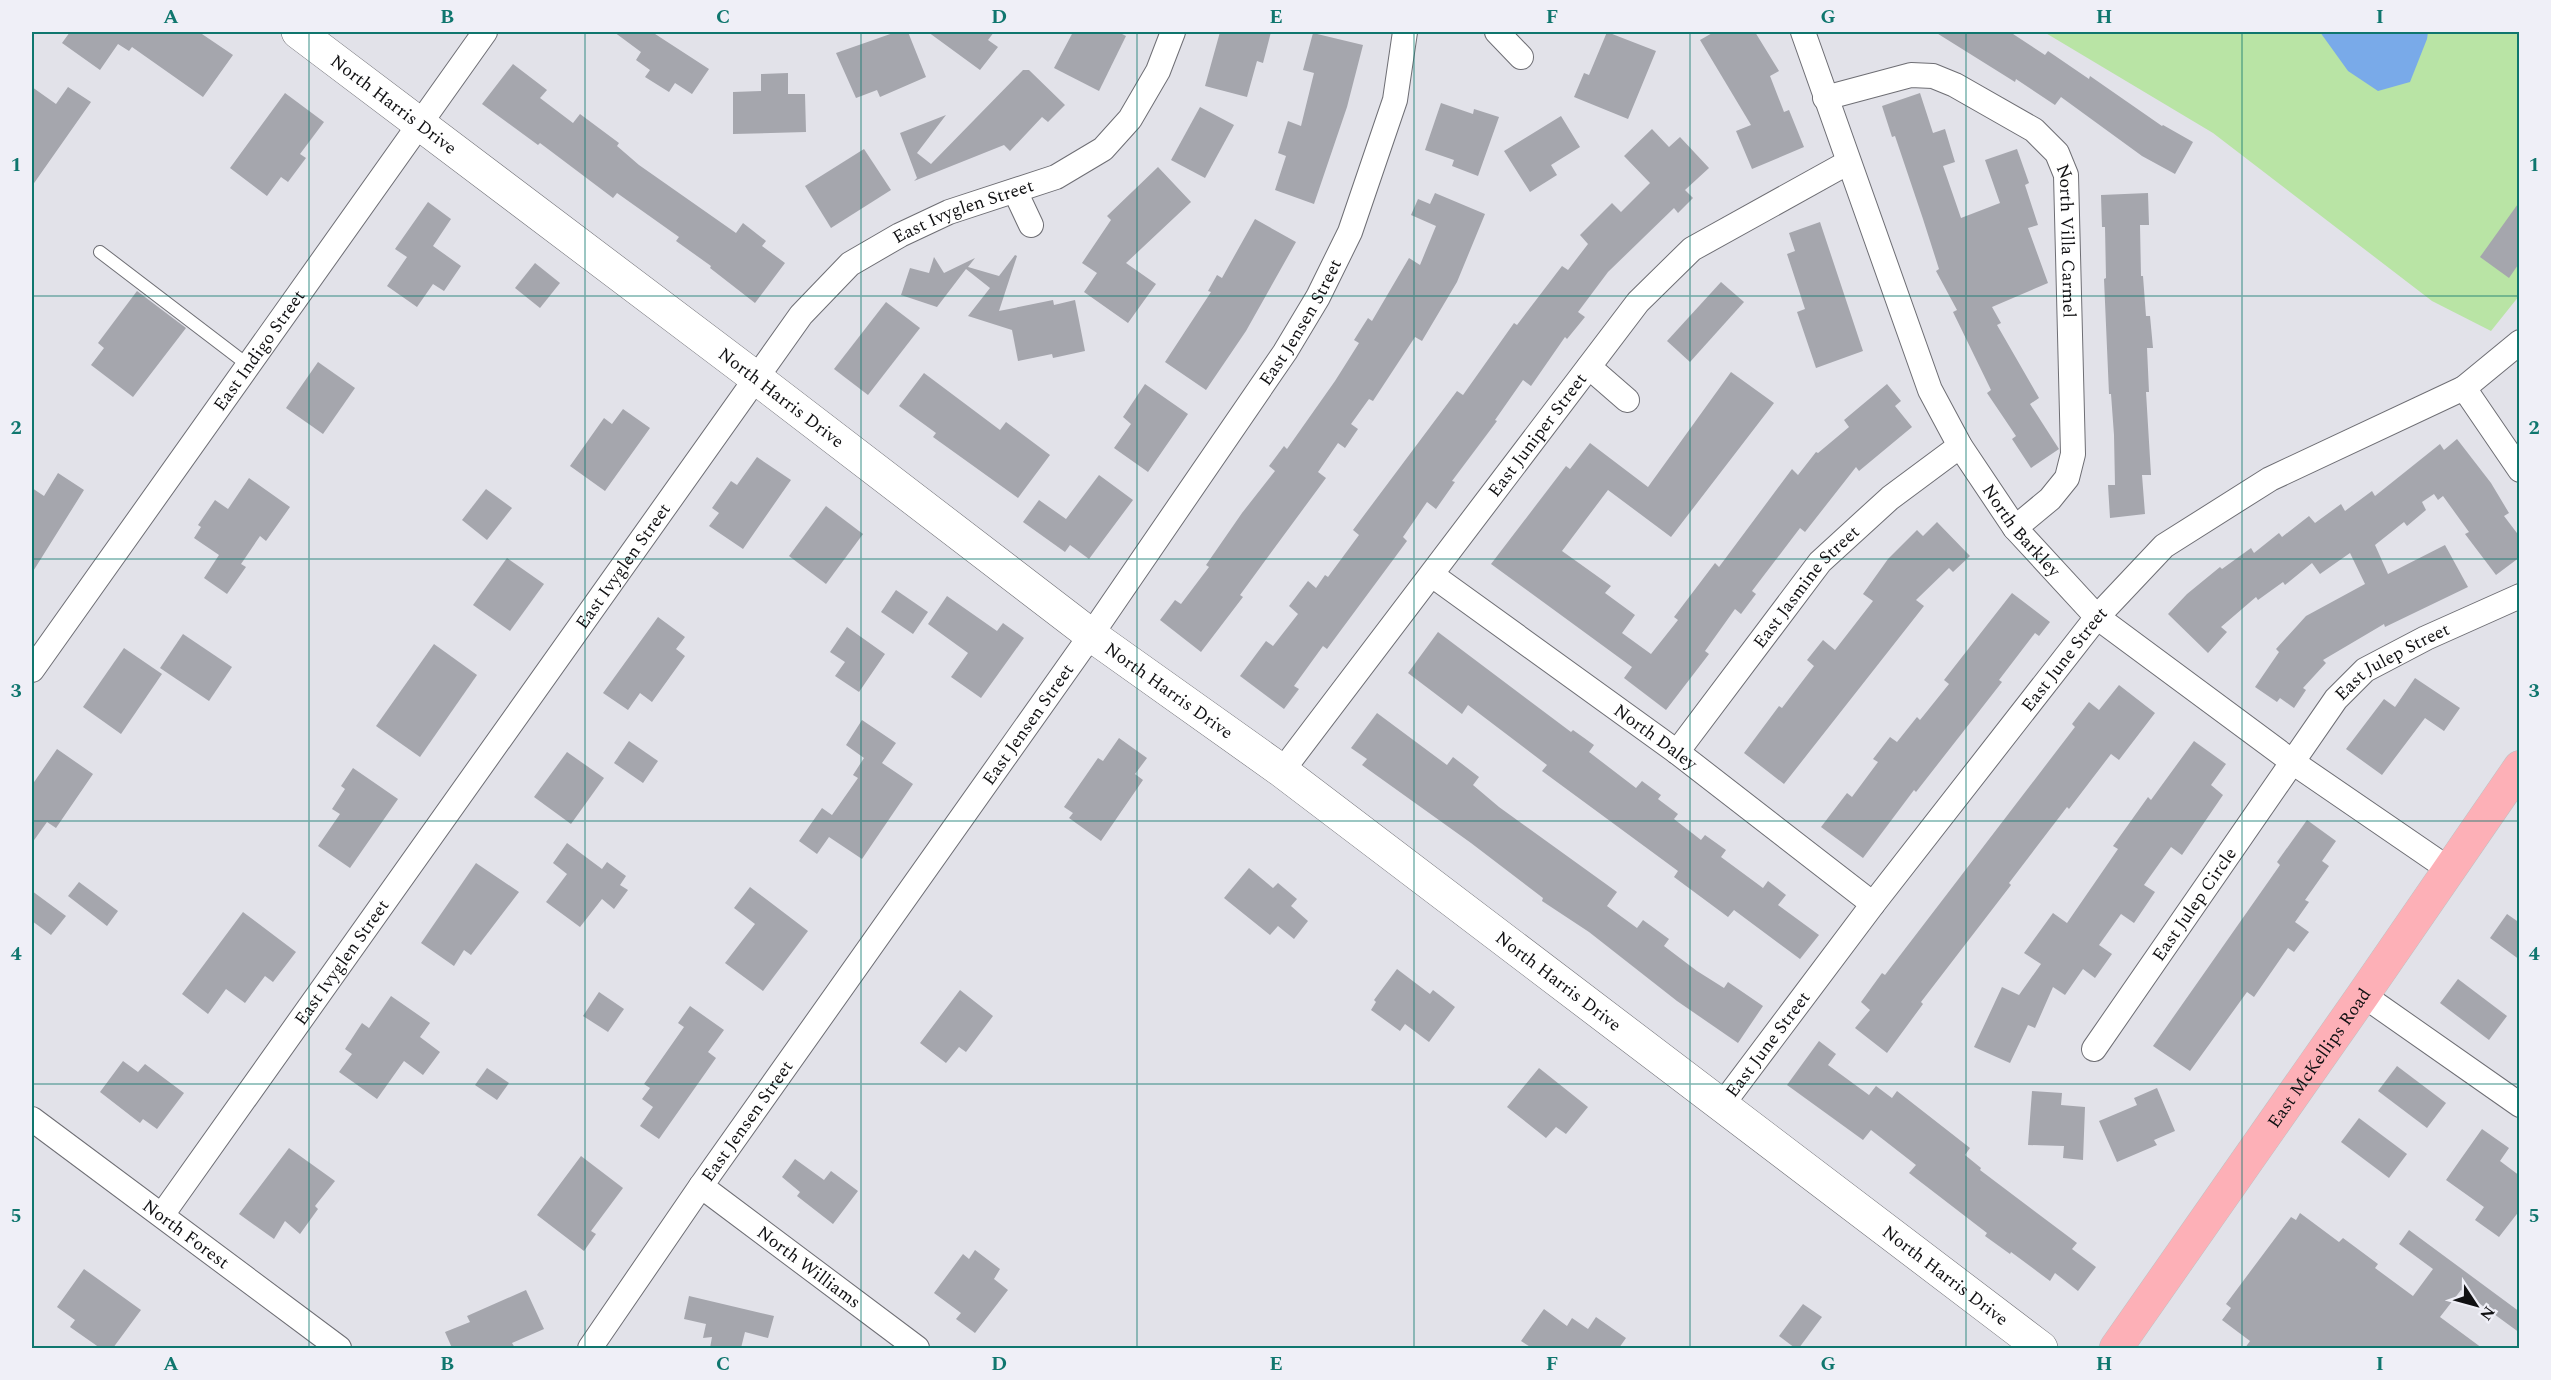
<svg xmlns="http://www.w3.org/2000/svg" width="2551" height="1380" viewBox="0 0 2551 1380" font-family="Spectral,serif">
	<style>
		.green { fill: #b9e4a5 }
		.water { fill: #79aae9 }
		.building { fill: #a5a6ad }
		.lines { fill: none; stroke-linecap: round; stroke-linejoin: round }
		.lane-casing { stroke: #6e6e74; stroke-width: 14 }
		.street-casing { stroke: #6e6e74; stroke-width: 26 }
		.secondary-casing { stroke: #6e6e74; stroke-width: 34 }
		.primary-casing { stroke: #c1c1c2; stroke-width: 34 }
		.lane { stroke: #fff; stroke-width: 12 }
		.street { stroke: #fff; stroke-width: 24 }
		.secondary { stroke: #fff; stroke-width: 33 }
		.primary { stroke: #fdb0b7; stroke-width: 33 }
		.grid { fill: none; stroke: #0f766e; stroke-width: 1.5; stroke-opacity: 0.55 }
		.labels { text-anchor: middle; dominant-baseline: central; stroke-width: 6; stroke-linejoin: round; paint-order: stroke }
		.street-label { font-size: 18px; fill: #111113; stroke: #efeff7 }
		.neatline { fill: none; stroke: #0f766e; stroke-width: 2 }
		.grid-label { font-size: 20px; text-anchor: middle; font-weight: bold; fill: #0f766e }
	</style>
	<rect width="100%" height="100%" fill="#e2e2e9"/>
	<polygon class="green" points="2044,32 2519,32 2519,296 2491,331 2432,301 2213,133"/>
	<polygon class="water" points="2320,32 2428,32 2427,39 2410,82 2378,91 2348,71"/>
	<g class="building">
		<polygon points="70,32 199,32 233,55 203,97 132,47 129,51 118,44 100,70 62,43"/>
		<polygon points="614,32 652,32 709,69 692,94 675,83 669,92 645,77 650,70 636,60 641,52"/>
		<polygon points="896,32 908,32 926,77 880,97 877,90 856,98 836,53"/>
		<polygon points="928,32 994,32 988,40 998,47 980,70"/>
		<polygon points="1073,32 1118,32 1126,36 1099,91 1054,68"/>
		<polygon points="1220,32 1271,32 1263,63 1257,61 1247,97 1205,86"/>
		<polygon points="1607,32 1656,51 1628,119 1574,97 1584,73 1589,75"/>
		<polygon points="1714,32 1755,32 1779,71 1770,76 1784,112 1789,110 1804,147 1752,169 1736,131 1751,125 1700,40"/>
		<polygon points="1935,32 2010,32 2045,55 2048,51 2089,79 2090,76 2162,126 2163,125 2193,142 2175,174 2142,156 2061,97 2055,105 2016,79 2015,82"/>
		<polygon points="1313,33 1363,45 1347,107 1314,204 1275,190 1286,156 1278,153 1288,121 1301,126 1314,73 1303,70"/>
		<polygon points="513,64 547,90 540,98 573,123 580,114 619,143 617,146 639,165 736,233 743,223 766,241 762,246 785,263 755,303 710,268 711,266 676,241 679,237 617,193 613,198 540,143 538,145 482,104"/>
		<polygon points="1023,70 1029,70 1065,105 1048,122 1042,117 1010,151 1004,145 914,181 917,178 900,133 946,115 917,153 931,164"/>
		<polygon points="788,73 788,94 805,94 806,132 733,134 733,92 761,91 761,74"/>
		<polygon points="32,87 56,104 68,87 91,102 32,186"/>
		<polygon points="285,93 324,122 300,154 306,158 288,182 281,177 267,196 230,168"/>
		<polygon points="1920,93 1933,133 1945,129 1955,162 1943,166 1961,218 2000,203 1985,160 2017,149 2029,183 2025,185 2038,225 2028,228 2048,283 1992,307 2001,323 1997,325 2039,398 2030,404 2059,449 2031,468 2012,439 2016,436 1987,393 1991,390 1953,312 1957,310 1936,271 1939,269 1923,219 1895,136 1892,137 1882,106"/>
		<polygon points="1441,103 1473,114 1474,109 1499,117 1478,176 1452,166 1454,160 1425,150"/>
		<polygon points="1200,107 1234,125 1205,178 1171,160"/>
		<polygon points="1561,116 1580,147 1551,165 1557,175 1530,192 1504,151"/>
		<polygon points="1652,129 1669,147 1680,137 1709,168 1685,190 1693,198 1678,213 1674,208 1608,272 1578,312 1585,317 1567,339 1565,337 1531,386 1523,380 1495,420 1497,421 1452,481 1455,482 1436,509 1427,502 1403,537 1407,541 1327,649 1323,646 1294,686 1299,689 1284,709 1240,676 1266,641 1273,646 1298,614 1289,606 1308,581 1316,588 1325,575 1328,577 1359,535 1353,530 1457,391 1463,395 1514,323 1517,325 1562,266 1568,270 1588,244 1580,235 1612,203 1621,212 1650,183 1624,156"/>
		<polygon points="864,149 891,190 831,228 805,186"/>
		<polygon points="1158,167 1191,202 1126,263 1156,284 1128,323 1084,292 1097,273 1082,263 1111,220 1107,216"/>
		<polygon points="1435,193 1485,214 1457,282 1422,341 1415,337 1373,401 1369,399 1351,424 1358,429 1345,448 1338,443 1318,472 1326,478 1270,554 1240,595 1243,597 1201,652 1160,620 1175,600 1181,604 1209,567 1206,565 1242,513 1275,471 1269,466 1284,446 1287,449 1335,381 1359,343 1354,340 1368,318 1372,321 1409,258 1420,265 1436,226 1411,215 1418,199 1430,204"/>
		<polygon points="2148,193 2149,225 2140,225 2141,276 2143,276 2146,316 2150,316 2153,348 2147,348 2149,392 2146,392 2151,475 2142,475 2145,514 2110,518 2108,485 2115,485 2114,435 2111,394 2109,394 2104,279 2106,278 2105,227 2102,227 2101,195"/>
		<polygon points="2520,201 2520,262 2509,278 2480,257"/>
		<polygon points="428,202 451,219 433,246 461,266 444,291 433,284 417,307 387,286 407,257 395,249"/>
		<polygon points="1255,219 1296,242 1246,331 1206,390 1165,362 1211,292 1208,291 1217,275 1222,278"/>
		<polygon points="1820,222 1863,351 1816,368 1797,312 1805,309 1787,254 1795,251 1789,233"/>
		<polygon points="1015,255 1017,256 999,311 1053,300 1054,305 1075,300 1085,351 1053,358 1052,354 1018,361 1012,330 968,316 990,288 966,269 937,307 901,295 910,268 929,273 934,257 944,273 975,258 968,267 999,276"/>
		<polygon points="535,263 560,283 540,308 515,288"/>
		<polygon points="1721,282 1744,302 1690,362 1667,341"/>
		<polygon points="137,291 186,328 133,397 91,365 104,348 98,343"/>
		<polygon points="886,302 920,328 868,395 834,369"/>
		<polygon points="318,362 355,388 323,434 286,408"/>
		<polygon points="1731,372 1774,403 1671,537 1608,490 1562,551 1611,586 1605,593 1635,615 1622,633 1651,654 1678,620 1674,617 1715,563 1719,567 1792,469 1798,475 1816,452 1818,453 1849,427 1844,420 1887,384 1901,401 1895,406 1912,427 1859,471 1856,467 1805,532 1800,528 1752,591 1756,594 1741,614 1735,609 1705,651 1709,654 1666,710 1624,678 1632,667 1491,564 1566,466 1570,469 1590,443 1648,487"/>
		<polygon points="924,373 1000,430 1006,422 1050,455 1018,498 933,437 936,433 899,406"/>
		<polygon points="1145,384 1188,414 1148,472 1114,448 1131,424 1123,417"/>
		<polygon points="623,409 650,428 605,491 570,466 604,418 612,424"/>
		<polygon points="2457,439 2491,483 2509,513 2504,516 2520,537 2520,557 2496,575 2465,534 2469,532 2443,496 2438,500 2434,494 2422,502 2426,510 2407,526 2404,522 2375,545 2388,574 2445,545 2468,587 2385,627 2384,624 2323,660 2326,663 2303,688 2306,690 2294,708 2280,698 2277,702 2255,687 2279,652 2276,649 2306,616 2365,584 2350,553 2320,574 2312,563 2285,585 2283,582 2258,600 2256,597 2221,627 2227,632 2208,653 2168,614 2187,594 2220,567 2222,569 2251,548 2254,553 2279,533 2282,537 2309,516 2315,523 2341,504 2345,511 2372,491 2375,496 2440,444 2444,450"/>
		<polygon points="757,457 791,480 743,549 709,526 719,513 712,508 731,481 737,485"/>
		<polygon points="58,473 84,490 32,573 32,488 44,496"/>
		<polygon points="1099,475 1133,500 1089,559 1070,545 1065,552 1023,522 1039,500 1066,519"/>
		<polygon points="249,478 290,507 266,541 260,536 241,564 246,567 227,594 204,578 219,555 194,538 201,527 198,525 215,500 228,509"/>
		<polygon points="486,489 512,508 487,540 462,520"/>
		<polygon points="826,506 863,534 826,584 789,556"/>
		<polygon points="1937,522 1970,556 1953,572 1949,568 1916,600 1924,606 1784,784 1744,753 1779,706 1782,708 1814,666 1807,660 1823,640 1835,650 1873,601 1863,594 1888,559 1917,530 1923,536"/>
		<polygon points="507,558 544,584 510,631 473,605"/>
		<polygon points="896,590 928,612 913,634 881,612"/>
		<polygon points="2012,593 2050,622 2039,636 2035,633 1999,680 2002,682 1916,792 1914,790 1863,858 1821,827 1847,793 1852,797 1878,762 1873,759 1890,737 1897,742 1917,717 1920,720 1949,684 1944,680"/>
		<polygon points="947,596 997,631 1003,623 1024,638 981,698 951,677 968,653 928,624"/>
		<polygon points="658,617 685,637 676,649 685,656 652,702 640,693 628,710 603,693"/>
		<polygon points="847,627 885,654 859,692 835,676 845,662 830,652"/>
		<polygon points="1438,632 1571,732 1573,730 1594,745 1589,752 1636,788 1642,781 1661,795 1658,799 1678,814 1674,819 1701,840 1705,835 1726,850 1721,857 1763,888 1768,881 1786,895 1778,905 1819,935 1800,959 1734,910 1728,917 1674,877 1678,871 1542,771 1547,765 1468,705 1462,714 1408,673"/>
		<polygon points="183,634 232,667 209,701 160,668"/>
		<polygon points="434,644 477,675 420,757 376,726"/>
		<polygon points="124,648 162,674 121,734 83,707"/>
		<polygon points="2415,678 2460,708 2444,731 2425,718 2382,775 2346,749 2384,699 2395,707"/>
		<polygon points="2119,685 2155,713 2119,760 2111,754 2069,809 2067,807 2009,883 2011,885 1921,1002 1923,1004 1887,1053 1855,1028 1870,1010 1861,1002 1882,973 1885,975 2075,727 2072,724 2089,702 2099,710"/>
		<polygon points="1377,713 1447,765 1453,757 1479,777 1473,785 1499,807 1617,892 1607,906 1637,928 1643,920 1669,939 1664,946 1697,971 1724,988 1728,982 1763,1006 1738,1043 1677,1001 1589,932 1542,901 1543,898 1471,843 1362,765 1367,759 1351,748"/>
		<polygon points="862,720 896,743 882,763 913,784 862,859 829,837 817,854 799,841 822,808 832,815 858,778 853,775 864,758 846,745"/>
		<polygon points="1119,738 1147,758 1135,774 1143,780 1101,841 1069,818 1073,813 1064,807 1098,758 1103,761"/>
		<polygon points="629,741 658,761 643,783 614,763"/>
		<polygon points="2194,741 2226,764 2211,785 2223,795 2182,855 2171,847 2144,885 2155,892 2134,923 2121,914 2099,945 2112,954 2095,978 2083,969 2065,995 2053,987 2035,1028 2028,1025 2010,1063 1974,1047 2002,987 2019,995 2041,964 2024,953 2053,913 2067,923 2118,849 2113,846 2148,797 2151,800"/>
		<polygon points="57,749 93,774 56,828 47,822 32,843 32,785"/>
		<polygon points="567,752 604,778 571,824 534,797"/>
		<polygon points="353,768 398,799 350,868 318,846 340,814 332,809 345,789 341,786"/>
		<polygon points="2307,820 2336,841 2322,861 2329,866 2305,900 2309,902 2295,922 2309,932 2294,952 2288,948 2254,997 2247,992 2190,1071 2153,1046 2280,865 2277,862"/>
		<polygon points="567,843 602,869 607,862 626,876 620,885 628,890 614,909 602,899 580,927 546,902 567,874 553,863"/>
		<polygon points="476,863 519,892 471,955 464,950 454,966 421,943"/>
		<polygon points="1249,868 1273,888 1278,883 1297,899 1291,906 1308,921 1294,939 1278,926 1270,935 1224,898"/>
		<polygon points="79,882 118,911 107,926 68,896"/>
		<polygon points="750,887 808,931 763,991 725,963 755,924 734,908"/>
		<polygon points="32,891 66,916 51,935 32,921"/>
		<polygon points="243,912 296,952 273,982 265,976 245,1003 226,989 208,1014 182,994"/>
		<polygon points="2507,914 2520,923 2520,960 2490,938"/>
		<polygon points="1397,969 1430,994 1433,990 1455,1007 1429,1042 1405,1024 1400,1031 1371,1010 1376,1002 1374,1000"/>
		<polygon points="2458,979 2507,1016 2489,1040 2440,1003"/>
		<polygon points="960,990 993,1016 966,1052 959,1047 946,1063 920,1043"/>
		<polygon points="599,992 624,1009 608,1032 583,1016"/>
		<polygon points="391,996 430,1023 420,1037 440,1052 423,1075 404,1061 377,1099 339,1072 352,1054 345,1049 362,1023 369,1028"/>
		<polygon points="690,1006 724,1030 708,1052 716,1058 659,1139 640,1126 653,1107 642,1099 650,1088 644,1084 684,1027 678,1023"/>
		<polygon points="1819,1041 1836,1054 1828,1065 1869,1095 1876,1086 1892,1098 1897,1091 1970,1148 1965,1155 1981,1168 1980,1170 2077,1243 2072,1249 2096,1267 2078,1291 2055,1273 2050,1281 2011,1252 2010,1254 1985,1236 1987,1233 1909,1173 1916,1165 1871,1130 1863,1140 1787,1085"/>
		<polygon points="123,1061 138,1072 145,1064 184,1093 157,1129 143,1119 140,1123 100,1092"/>
		<polygon points="2397,1066 2446,1103 2427,1128 2378,1091"/>
		<polygon points="487,1068 509,1083 497,1100 475,1085"/>
		<polygon points="1539,1068 1588,1107 1566,1134 1556,1127 1546,1138 1507,1107"/>
		<polygon points="2157,1088 2175,1131 2154,1140 2157,1145 2117,1162 2099,1121 2137,1105 2134,1098"/>
		<polygon points="2032,1091 2062,1093 2061,1105 2085,1107 2083,1160 2063,1158 2064,1146 2028,1145"/>
		<polygon points="2359,1118 2407,1154 2389,1178 2341,1142"/>
		<polygon points="2482,1129 2509,1148 2500,1161 2520,1176 2520,1210 2499,1237 2475,1220 2484,1207 2446,1180"/>
		<polygon points="289,1148 335,1181 315,1206 318,1209 300,1234 285,1221 274,1239 239,1214"/>
		<polygon points="581,1156 623,1188 591,1231 596,1234 584,1251 537,1215"/>
		<polygon points="795,1159 824,1180 831,1171 858,1191 833,1224 797,1196 800,1192 782,1177"/>
		<polygon points="2300,1213 2339,1242 2343,1238 2378,1264 2375,1268 2413,1296 2433,1269 2399,1244 2409,1230 2520,1312 2520,1333 2461,1290 2440,1317 2482,1348 2245,1348 2250,1341 2222,1320 2231,1308 2226,1304 2291,1217 2296,1220"/>
		<polygon points="975,1250 1000,1269 994,1279 1008,1290 975,1333 956,1319 961,1313 934,1293 963,1254 969,1259"/>
		<polygon points="84,1269 141,1310 113,1348 100,1348 70,1327 75,1320 57,1307"/>
		<polygon points="526,1290 544,1329 512,1343 515,1348 452,1348 445,1332 470,1322 467,1316"/>
		<polygon points="689,1296 774,1316 768,1338 745,1332 741,1348 710,1348 712,1337 703,1338 706,1324 684,1319"/>
		<polygon points="1803,1304 1822,1317 1799,1348 1795,1348 1779,1336"/>
		<polygon points="1544,1309 1567,1326 1572,1318 1588,1329 1596,1317 1626,1338 1619,1348 1532,1348 1521,1341"/>
	</g>
	<g class="lines">
		<g class="lane-casing">
			<polyline id="lane" points="100,252 248,365"/>
		</g>
		<g class="street-casing">
			<g id="street">
				<polyline points="1497,32 1521,57"/>
				<path id="s1" d="M1803 32 1930 390 1960 446 2015 528 2097 617 2294 763 2450 870"/>
				<path id="s2" d="M1825 98 1911 75 1933 76 1955 85 2034 130 2057 153 2066 175 2073 454 2067 478 2050 499 2015 528"/>
				<polyline points="1015,191 1031,225"/>
				<polyline points="1589,367 1627,400"/>
				<polyline points="2464,388 2520,470"/>
				<path id="s3" d="M1432 575 1677 752 1873 904"/>
				<path id="s4" d="M32 670 485 32"/>
				<path id="s5" d="M1677 752 1820 562 1890 498 1960 446"/>
				<path id="s6" d="M1282 771 1638 302 1692 249 1847 163"/>
				<polyline points="2363,995 2520,1105"/>
				<path id="s7" d="M2094 1049 2336 699 2365 670 2426 638 2520 596"/>
				<path id="s8" d="M1722 1105 1873 904 2097 617 2164 546 2270 479 2464 388 2520 342"/>
				<path id="s9" d="M32 1119 339 1348"/>
				<path id="s10" d="M701 1186 917 1348"/>
				<path id="s11" d="M162 1215 801 315 850 264 900 235 949 212 1056 177 1103 149 1130 119 1158 71 1173 32"/>
				<path id="s12" d="M590 1348 701 1186 1091 635 1285 352 1318 297 1350 232 1395 100 1405 32"/>
			</g>
		</g>
		<g class="secondary-casing">
			<g id="secondary">
				<path id="s13" d="M298 32 756 378 1091 635 1282 771 2041 1348"/>
			</g>
		</g>
		<g class="primary-casing">
			<g id="primary">
				<path id="s14" d="M2116 1348 2363 995 2520 767"/>
			</g>
		</g>
		<use href="#lane" class="lane"/>
		<use href="#street" class="street"/>
		<use href="#secondary" class="secondary"/>
		<use href="#primary" class="primary"/>
	</g>
	<path class="grid" d="M309 32V1348M585 32V1348M861 32V1348M1137 32V1348M1414 32V1348M1690 32V1348M1966 32V1348M2242 32V1348M32 296H2520M32 559H2520M32 821H2520M32 1084H2520"/>
	<g class="labels">
		<g class="street-label">
			<text stroke="none"><textPath href="#s13" startOffset="120">North Harris Drive</textPath></text>
			<text stroke="none"><textPath href="#s11" startOffset="1300">East Ivyglen Street</textPath></text>
			<text stroke="none"><textPath href="#s2" startOffset="348">North Villa Carmel</textPath></text>
			<text stroke="none"><textPath href="#s12" startOffset="1248">East Jensen Street</textPath></text>
			<text stroke="none"><textPath href="#s4" startOffset="392">East Indigo Street</textPath></text>
			<text stroke="none"><textPath href="#s13" startOffset="606">North Harris Drive</textPath></text>
			<text stroke="none"><textPath href="#s6" startOffset="422">East Juniper Street</textPath></text>
			<text stroke="none"><textPath href="#s1" startOffset="548">North Barkley</textPath></text>
			<text stroke="none"><textPath href="#s11" startOffset="796">East Ivyglen Street</textPath></text>
			<text stroke="none"><textPath href="#s5" startOffset="210">East Jasmine Street</textPath></text>
			<text stroke="none"><textPath href="#s8" startOffset="562">East June Street</textPath></text>
			<text stroke="none"><textPath href="#s7" startOffset="494">East Julep Street</textPath></text>
			<text stroke="none"><textPath href="#s13" startOffset="1092">North Harris Drive</textPath></text>
			<text stroke="none"><textPath href="#s12" startOffset="762">East Jensen Street</textPath></text>
			<text stroke="none"><textPath href="#s3" startOffset="276">North Daley</textPath></text>
			<text stroke="none"><textPath href="#s7" startOffset="176">East Julep Circle</textPath></text>
			<text stroke="none"><textPath href="#s11" startOffset="310">East Ivyglen Street</textPath></text>
			<text stroke="none"><textPath href="#s13" startOffset="1578">North Harris Drive</textPath></text>
			<text stroke="none"><textPath href="#s8" startOffset="76">East June Street</textPath></text>
			<text stroke="none"><textPath href="#s14" startOffset="354">East McKellips Road</textPath></text>
			<text stroke="none"><textPath href="#s12" startOffset="276">East Jensen Street</textPath></text>
			<text stroke="none"><textPath href="#s9" startOffset="192">North Forest</textPath></text>
			<text stroke="none"><textPath href="#s10" startOffset="135">North Williams</textPath></text>
			<text stroke="none"><textPath href="#s13" startOffset="2064">North Harris Drive</textPath></text>
		</g>
	</g>
	<rect width="2551" height="1380" fill="none" stroke="#efeff7" stroke-width="66"/>
	<g transform="translate(2476 1305) rotate(126)" stroke="#efeff7" stroke-width="4.5" paint-order="stroke">
	<path d="M0-4.5L10 22L0 15L-10 22Z" fill="#111113"/>
	<text y="-9" font-size="16" font-weight="bold" text-anchor="middle" fill="#111113">N</text>
	</g>
	<rect x="33" y="33" width="2485" height="1314" class="neatline"/>
	<g class="grid-label">
		<text x="171" y="23">A</text>
		<text x="447" y="23">B</text>
		<text x="723" y="23">C</text>
		<text x="999" y="23">D</text>
		<text x="1276" y="23">E</text>
		<text x="1552" y="23">F</text>
		<text x="1828" y="23">G</text>
		<text x="2104" y="23">H</text>
		<text x="2380" y="23">I</text>
		<text x="16" y="171">1</text>
		<text x="2534" y="171">1</text>
		<text x="16" y="434">2</text>
		<text x="2534" y="434">2</text>
		<text x="16" y="697">3</text>
		<text x="2534" y="697">3</text>
		<text x="16" y="960">4</text>
		<text x="2534" y="960">4</text>
		<text x="16" y="1222">5</text>
		<text x="2534" y="1222">5</text>
		<text x="171" y="1370">A</text>
		<text x="447" y="1370">B</text>
		<text x="723" y="1370">C</text>
		<text x="999" y="1370">D</text>
		<text x="1276" y="1370">E</text>
		<text x="1552" y="1370">F</text>
		<text x="1828" y="1370">G</text>
		<text x="2104" y="1370">H</text>
		<text x="2380" y="1370">I</text>
	</g>
</svg>
